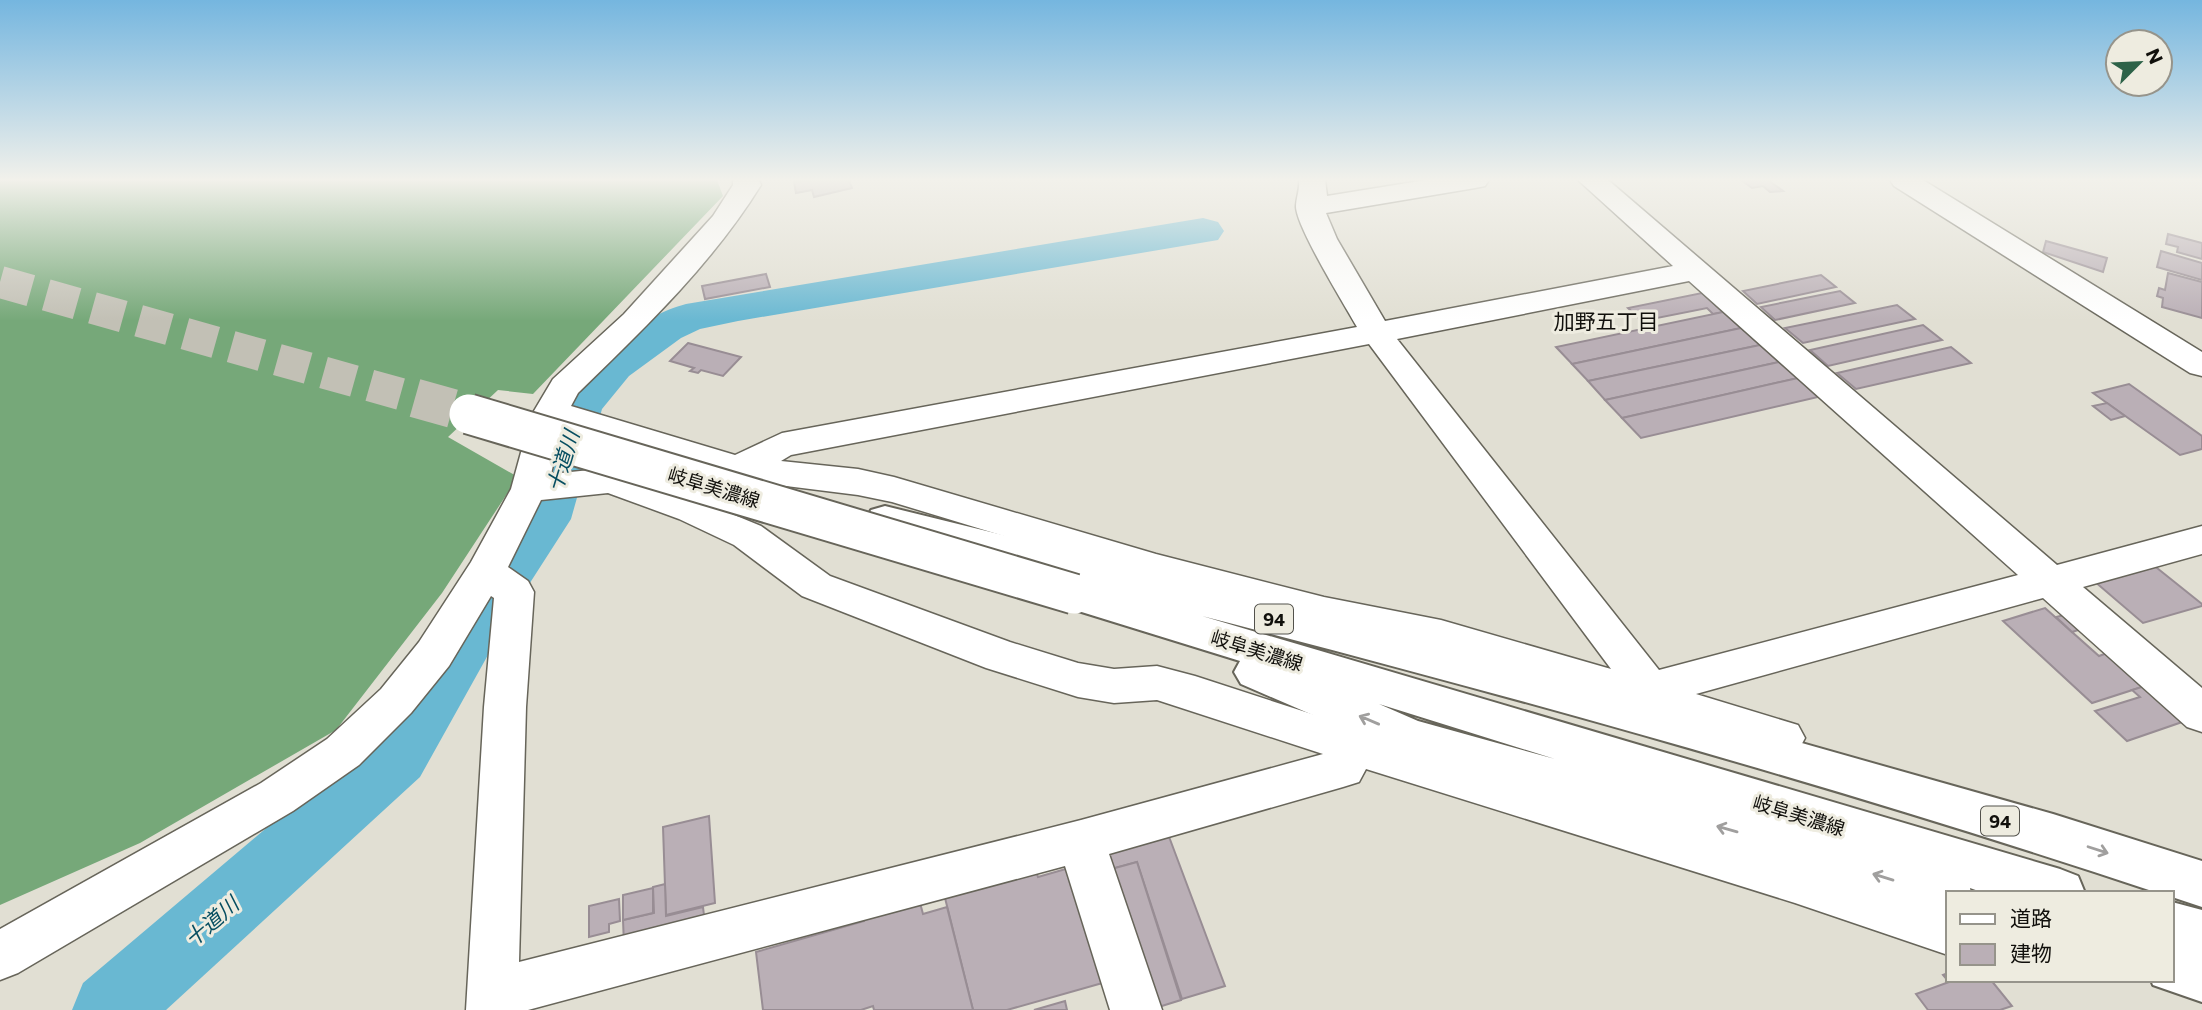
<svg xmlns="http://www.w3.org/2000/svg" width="2202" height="1010" viewBox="0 0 2202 1010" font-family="Commissioner,'Noto Sans JP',sans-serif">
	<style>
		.forest { fill: #76a879 }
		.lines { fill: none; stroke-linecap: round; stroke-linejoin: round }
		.river { fill: #69b8d2; fill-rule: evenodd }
		.building { fill: #baafb6; stroke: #988d94; stroke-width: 2 }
		.major-tunnel-far1 { stroke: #c2c0b5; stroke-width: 32; stroke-dasharray: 32 16; stroke-linecap: butt }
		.major-tunnel { stroke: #c2c0b5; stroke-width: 39; stroke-dasharray: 39 19; stroke-linecap: butt }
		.minor-casing { stroke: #67655a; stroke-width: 3 }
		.major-casing { stroke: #67655a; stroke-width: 4 }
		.minor { fill: #fff; fill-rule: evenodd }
		.major { fill: #fff; fill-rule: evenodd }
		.major-bridge-casing { stroke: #67655a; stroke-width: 43; stroke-linecap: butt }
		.major-bridge { stroke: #fff; stroke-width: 39 }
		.oneway { stroke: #a09f9e }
		.labels { text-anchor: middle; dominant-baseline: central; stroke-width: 6; stroke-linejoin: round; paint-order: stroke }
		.shield { fill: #eeece0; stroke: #53524c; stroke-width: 2 }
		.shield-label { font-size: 18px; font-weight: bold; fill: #11100c }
		.street-label { font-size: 19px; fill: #11100c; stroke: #eeece0 }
		.neighbourhood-label { font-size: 21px; fill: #11100c; stroke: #eeece0 }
		.water-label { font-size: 21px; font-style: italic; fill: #074e61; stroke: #eeece0 }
	</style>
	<rect width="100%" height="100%" fill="#e1dfd3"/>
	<polygon class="forest" points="0,180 717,180 723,196 533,394 498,390 448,437 518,477 442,593 336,730 140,843 0,905"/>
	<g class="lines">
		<path class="river" d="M1203 218 1218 222 1224 231 1218 240 738 321 700 329 681 338 629 376 602 409 571 519 517 603 420 777 166 1010H72L83 983 374 737 459 604C467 570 502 545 518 515 535 482 538 441 553 407 570 365 643 315 686 304Z"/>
	</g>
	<g class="building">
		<polygon points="812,180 849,180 852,188 814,197 812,190 796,193 794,182"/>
		<polygon points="1741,180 1768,180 1783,191 1770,192 1763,186 1752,188"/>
		<polygon points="2168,234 2202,243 2202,259 2177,252 2178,247 2166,244"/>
		<polygon points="2046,241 2107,258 2103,272 2043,252"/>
		<polygon points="2161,251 2202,263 2202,280 2157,267"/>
		<polygon points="2168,273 2202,282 2202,318 2162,307 2163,298 2157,296 2159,288 2165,290"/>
		<polygon points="766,274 770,287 705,299 702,286"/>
		<polygon points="1821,275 1836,287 1757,304 1743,291"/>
		<polygon points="1840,291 1855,303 1775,320 1761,307"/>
		<polygon points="1702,293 1723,312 1713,314 1707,308 1642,321 1628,308"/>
		<polygon points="1897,305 1915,319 1803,343 1785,328"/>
		<polygon points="1723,312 1741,328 1572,364 1556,347"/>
		<polygon points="1923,325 1942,340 1828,366 1810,350"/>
		<polygon points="1741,328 1760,345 1588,381 1572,364"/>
		<polygon points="688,343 741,357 723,376 701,370 698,373 690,371 694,368 670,361"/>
		<polygon points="1760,345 1779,362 1605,400 1588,381"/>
		<polygon points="1951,347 1971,363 1856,389 1837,373"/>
		<polygon points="1779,362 1798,378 1622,418 1605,400"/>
		<polygon points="1798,378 1818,397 1641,438 1622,418"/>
		<polygon points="2129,384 2202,436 2202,449 2180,455 2093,393"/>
		<polygon points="2107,403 2125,416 2111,420 2093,406"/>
		<polygon points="2152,564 2202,604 2202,606 2143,623 2094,581"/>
		<polygon points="2045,608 2099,656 2110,652 2148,685 2092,703 2003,621"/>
		<polygon points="2068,614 2084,628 2072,632 2056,617"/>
		<polygon points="2145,686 2185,721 2127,741 2095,711 2140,697 2132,690"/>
		<polygon points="709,816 715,903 666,915 663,827"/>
		<polygon points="1168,834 1225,986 1182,999 1137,862 1108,870 1102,852"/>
		<polygon points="1137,862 1181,1000 1149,1010 1104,871"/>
		<polygon points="1076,866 1106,982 1007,1010 973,1010 944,894 1035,868 1038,877"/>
		<polygon points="665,884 666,916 703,907 705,924 624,945 623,920 654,913 653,887"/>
		<polygon points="653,888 653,913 623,920 623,895"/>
		<polygon points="619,899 620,921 609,924 609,932 589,937 589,906"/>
		<polygon points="919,899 923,914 947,907 973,1010 874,1010 873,1006 861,1010 763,1010 756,952 864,921 863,915"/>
		<polygon points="1948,973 1948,980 1991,980 2012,1006 2000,1010 1928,1010 1916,994 1949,982 1943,975"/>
		<polygon points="1065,1001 1067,1010 1034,1010"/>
	</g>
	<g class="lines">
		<polyline class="major-tunnel-far1" points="0,282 422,400"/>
		<polyline class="major-tunnel" points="415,398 454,409"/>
		<g class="minor-casing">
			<g id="minor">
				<path d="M733 180H759L761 185C712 264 644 329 578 393L571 406 735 455 782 433 1357 327C1344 304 1297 228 1296 207 1296 198 1300 190 1299 180H1325L1327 196 1426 180H1489L1485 186 1475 188 1326 213 1337 239 1385 321 1673 266 1578 180H1608L2057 565 2202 526V554L2083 587 2202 688V732L2187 727 2043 598 1696 694 1798 725 1805 738 1798 751 1783 756 1441 652 1324 627 1156 582 892 502 858 495 739 480 562 427 551 474 639 465 652 468 657 477 654 482 761 526 830 576 1010 642 1078 663 1114 669 1157 666 1195 676 1355 728 1795 859 1948 908V955L1795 903 1366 769 1359 782 1343 787 1109 854 1162 1010H1110L1065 866 528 1010H466L484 707 494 598 491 596 449 666 411 713 359 765 293 811 18 973 0 980V929L261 783 327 739 381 689 419 642 471 562 511 489 531 416 553 379 624 314 713 216 733 185ZM1689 281 2018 575 1659 670 1397 339ZM1369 344 1611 669 1441 620 1324 597 1156 554 894 477 858 469 781 461 791 455ZM608 493 679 519 734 545 802 596 986 668 1078 697 1114 703 1157 700 1323 754 1081 820 519 962 526 707 534 592 528 581 508 567 541 500Z"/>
				<polygon points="1890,180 1923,180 2202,352 2202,376 2190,373 1894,186"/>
			</g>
		</g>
		<g class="major-casing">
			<g id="major">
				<path d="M885 506 1497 657 2053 814 2202 861V907L2172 897V893H2158C1843 788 1523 699 1202 616L2060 869 2078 876 2085 893H1984L1970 888 1971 893H1948V921L1792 870 1410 757 1241 684 1234 672 1240 661 1059 605 1053 594 1059 583 1066 581 871 530 866 520 871 510ZM1379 704 1555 759 1418 721Z"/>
				<polygon points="2172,902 2202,910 2202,1002 2153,985 2151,980 2172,980"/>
			</g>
		</g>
		<use href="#minor" class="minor"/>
		<use href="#major" class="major"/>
		<g class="major-bridge-casing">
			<polyline id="major-bridge" points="469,414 1074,594"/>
		</g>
		<use href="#major-bridge" class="major-bridge"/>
	</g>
	<defs><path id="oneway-shaft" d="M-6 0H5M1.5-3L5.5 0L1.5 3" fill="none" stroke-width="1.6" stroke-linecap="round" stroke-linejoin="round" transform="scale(1.75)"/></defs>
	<g class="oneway">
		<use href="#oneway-shaft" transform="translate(1369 720) rotate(-157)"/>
		<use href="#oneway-shaft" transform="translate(1727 829) rotate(-164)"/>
		<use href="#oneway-shaft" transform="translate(2098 850) rotate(18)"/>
		<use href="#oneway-shaft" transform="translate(1883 877) rotate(-163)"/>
	</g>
	<linearGradient id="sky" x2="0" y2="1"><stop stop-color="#75b6df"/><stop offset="0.56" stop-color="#f2f1eb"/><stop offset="1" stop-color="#f2f1eb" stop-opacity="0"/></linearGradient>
	<rect width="2202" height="321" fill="url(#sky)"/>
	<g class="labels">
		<g class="shield">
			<rect x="1255" y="604.5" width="38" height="29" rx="5"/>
			<rect x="1981" y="806.5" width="38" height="29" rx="5"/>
		</g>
		<g class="shield-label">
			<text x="1274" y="619">94</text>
			<text x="2000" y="821">94</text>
		</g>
		<g class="street-label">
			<text transform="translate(714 487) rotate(17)">岐阜美濃線</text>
			<text transform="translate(1257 650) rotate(17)">岐阜美濃線</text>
			<text transform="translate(1799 815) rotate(17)">岐阜美濃線</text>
		</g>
		<g class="neighbourhood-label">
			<text x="1606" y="320">加野五丁目</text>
		</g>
		<g class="water-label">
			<text transform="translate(562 461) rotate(-73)">十道川</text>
			<text transform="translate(211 921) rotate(-41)">十道川</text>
		</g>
	</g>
	<rect x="1946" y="891" width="228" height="91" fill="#eeece0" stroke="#96948b" stroke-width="2"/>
	<rect x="1960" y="914" width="35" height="10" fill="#ffffff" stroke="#96948b" stroke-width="2"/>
	<text x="2010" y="926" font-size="21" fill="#11100c">道路</text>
	<rect x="1960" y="944" width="35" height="21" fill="#baafb6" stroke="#96948b" stroke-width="2"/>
	<text x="2010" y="961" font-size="21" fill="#11100c">建物</text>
	<g transform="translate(2139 63) rotate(66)"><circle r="33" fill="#eeece0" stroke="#96948b" stroke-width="2"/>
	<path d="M0-5L12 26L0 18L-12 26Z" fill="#2d6248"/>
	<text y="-10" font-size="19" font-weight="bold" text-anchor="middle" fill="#11100c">N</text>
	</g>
</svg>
